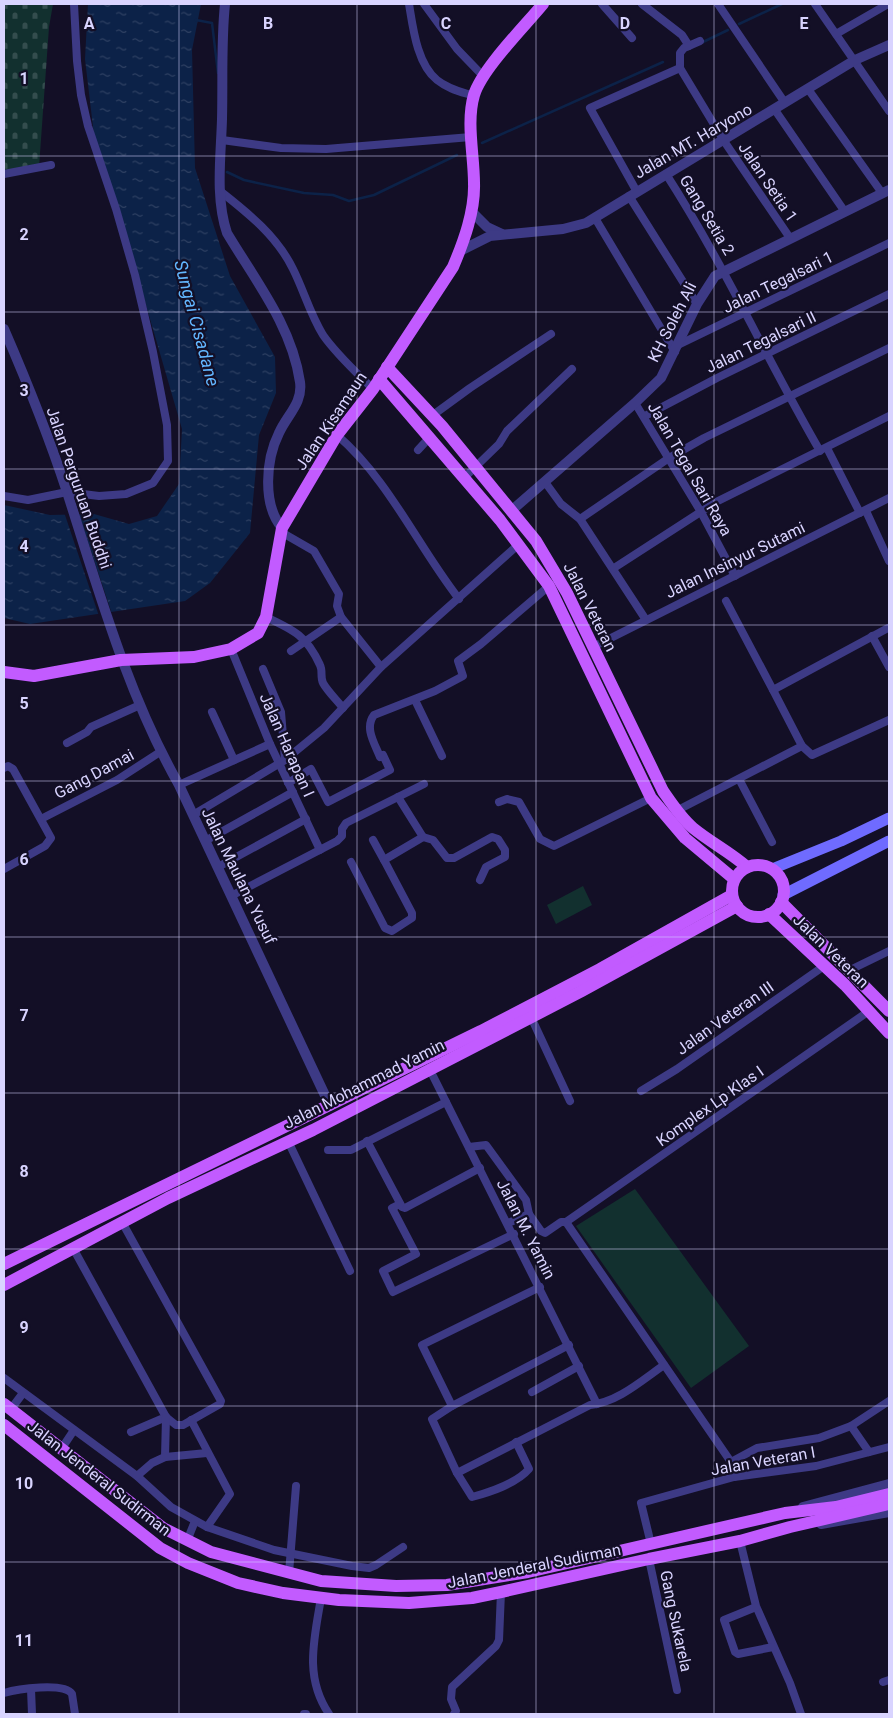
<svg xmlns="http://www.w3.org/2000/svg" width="893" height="1718" viewBox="0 0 893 1718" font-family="Roboto,sans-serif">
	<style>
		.grass { fill: #12302f }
		.cemetery { fill: url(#cemetery-stones) }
		.water { fill: url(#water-ripples) }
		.pier { fill: #130f26 }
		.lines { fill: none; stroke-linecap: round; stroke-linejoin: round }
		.stream { stroke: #0c2248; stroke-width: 2.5 }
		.minor { stroke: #3d3a85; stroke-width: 8 }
		.tertiary { stroke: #3d3a85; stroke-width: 10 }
		.secondary { stroke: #6f6bff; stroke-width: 11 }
		.primary { stroke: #c25bff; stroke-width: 12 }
		.grid { fill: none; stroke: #d9d4ff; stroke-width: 1; stroke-opacity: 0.55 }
		.labels { text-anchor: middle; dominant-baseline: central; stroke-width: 4.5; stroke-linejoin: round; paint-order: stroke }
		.street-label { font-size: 16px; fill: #d9d4ff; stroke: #130f26 }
		.water-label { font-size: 18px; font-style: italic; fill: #62b6ff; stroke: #130f26 }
		.grid-label { font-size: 16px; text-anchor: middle; font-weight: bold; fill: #d9d4ff; stroke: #130f26; stroke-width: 4.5; stroke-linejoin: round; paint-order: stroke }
	</style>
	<defs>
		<pattern id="cemetery-stones" width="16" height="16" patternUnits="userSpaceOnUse" patternTransform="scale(1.25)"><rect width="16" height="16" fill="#12302f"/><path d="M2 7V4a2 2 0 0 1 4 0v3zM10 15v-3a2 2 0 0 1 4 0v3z" fill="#344d4e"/></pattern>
		<pattern id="water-ripples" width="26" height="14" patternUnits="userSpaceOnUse" patternTransform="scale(1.25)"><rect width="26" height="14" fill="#0c2248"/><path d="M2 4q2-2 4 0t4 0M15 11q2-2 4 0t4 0" fill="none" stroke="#2f4163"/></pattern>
	</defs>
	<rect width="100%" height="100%" fill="#130f26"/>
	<g class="grass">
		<polygon points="583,886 592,905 556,924 547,905"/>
		<polygon points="635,1189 749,1346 691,1388 576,1226"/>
	</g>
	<polygon class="cemetery" points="4,4 53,4 49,27 39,167 4,172"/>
	<polygon class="water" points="88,4 201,4 192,50 195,168 230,276 275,357 276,393 259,435 250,533 210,583 185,601 30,624 4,618 4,505 50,515 94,514 129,524 157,516 179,484 182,429 116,202 96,152 85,59"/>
	<polygon class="pier" points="64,512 78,512 112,614 99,616"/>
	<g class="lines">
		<g class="stream">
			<polyline points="196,20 212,23 218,73"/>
			<polyline points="739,24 782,4"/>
			<polyline points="703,42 728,30"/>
			<polyline points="482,143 663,62"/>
			<polyline points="227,172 244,180 304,193 333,195 349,201 374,195 457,155"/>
		</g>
		<g class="minor">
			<path d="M409 4C413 28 417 64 437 80 448 89 462 92 474 96"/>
			<polyline points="424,4 457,49 483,76"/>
			<polyline points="602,4 632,38"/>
			<polyline points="642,4 682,35 689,46"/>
			<polyline points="718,4 785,103"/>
			<polyline points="815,4 889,111"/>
			<polyline points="836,34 888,4"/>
			<polyline points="700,41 684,48 680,53 680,68 724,141 790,238"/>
			<polyline points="808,89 882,193"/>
			<polyline points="775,110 845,212"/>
			<polyline points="222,140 281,148 326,149 471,137"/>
			<polyline points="4,174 51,165"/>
			<path d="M666 174C724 264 767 360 820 451"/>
			<path d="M220 191C248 213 277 236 293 269 304 291 310 314 323 335 337 355 356 372 373 389"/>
			<polyline points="637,192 590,108 680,68"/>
			<polyline points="629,196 697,304"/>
			<polyline points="595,218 675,352"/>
			<polyline points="678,345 889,243"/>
			<polyline points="635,403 701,512 735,576"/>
			<polyline points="433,415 470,388 551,334"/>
			<polyline points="645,416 717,378 889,294"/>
			<path d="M337 435C389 480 417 545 459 599"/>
			<polyline points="827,448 860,513"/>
			<polyline points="418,450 430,437"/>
			<polyline points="464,478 499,444 507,431 572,369"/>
			<polyline points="545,482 561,504 580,519 646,620"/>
			<polyline points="4,496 28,500 67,492 99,496 126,494 153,483 168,461 167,425 153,352 135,275 116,209 88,126 81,95 77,61 74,4"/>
			<polyline points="866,511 889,561"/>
			<polyline points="580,519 669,458 704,438 889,348"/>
			<polyline points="281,532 314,551 339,594 337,606 341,617 381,667"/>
			<polyline points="614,568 716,502 889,416"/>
			<polyline points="726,601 773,690 888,628"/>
			<path d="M266 617C294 630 307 636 320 665 323 671 320 677 323 683 328 692 337 700 343 708"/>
			<polyline points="872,636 889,667"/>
			<polyline points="593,647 889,498"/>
			<polyline points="231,649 270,744 320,850"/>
			<polyline points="291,651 341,617"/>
			<polyline points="263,669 281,712 285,760"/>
			<polyline points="773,690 802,746 812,755 889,720"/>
			<polyline points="415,700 442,756"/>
			<polyline points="212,712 234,760"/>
			<polyline points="67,743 87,732 91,727 140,705"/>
			<polyline points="4,768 8,766 13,769 51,838 45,846 4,869"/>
			<polyline points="739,779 772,842"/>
			<path d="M288 783 311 769 328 802 390 770 383 755 380 757C375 744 364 728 374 715L435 691 463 676 458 661 481 644 549 586"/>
			<polyline points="179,785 270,744"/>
			<polyline points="398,797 423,837 433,840 447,858 454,858 492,837 498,839 505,850 505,857 486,867 480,880"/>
			<polyline points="499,802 507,799 519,802 540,839 554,846 651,798"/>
			<polyline points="676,811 802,746"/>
			<polyline points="193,815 285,760 324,728 381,667 519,544"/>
			<polyline points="41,819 117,780 160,752"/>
			<polyline points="373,840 384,860"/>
			<polyline points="205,841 293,792"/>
			<polyline points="351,862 385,928 392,931 412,918 412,913 384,860 423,837"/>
			<polyline points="218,867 306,819"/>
			<polyline points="231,896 337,841 342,836 342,829 346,823 424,784"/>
			<polyline points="850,970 889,951"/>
			<polyline points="531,1017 570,1101"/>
			<polyline points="429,1068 597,1404"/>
			<polyline points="641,1091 677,1069 824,966"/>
			<polyline points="288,1141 350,1271"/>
			<polyline points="367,1141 402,1207 405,1208 480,1168"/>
			<polyline points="469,1147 486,1145 526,1200 529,1214"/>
			<polyline points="328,1150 351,1150 446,1102"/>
			<polyline points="400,1204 392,1208 416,1254 383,1271 393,1292 514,1234"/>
			<polyline points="122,1222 221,1401 220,1404 183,1425 176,1425 166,1417"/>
			<polyline points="566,1222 869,1011"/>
			<polyline points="508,1223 529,1214 541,1231 545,1233 561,1222 566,1222 731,1462"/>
			<polyline points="73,1248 166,1417 131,1432"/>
			<polyline points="4,1378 137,1476 171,1507 207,1527 274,1550 352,1566 369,1568 376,1565 403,1547"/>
			<polyline points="532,1392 579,1366"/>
			<polyline points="452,1406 422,1345 540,1287"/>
			<polyline points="11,1409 23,1393"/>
			<polyline points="191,1420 230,1494 207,1527"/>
			<polyline points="851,1426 869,1452"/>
			<path d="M516 1442 529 1469C516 1484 490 1492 472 1497L457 1473 432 1419 452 1406 569 1345"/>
			<polyline points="62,1448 74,1430"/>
			<polyline points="165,1457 166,1417"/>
			<path d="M457 1473 590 1405C618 1402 641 1381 664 1365"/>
			<polyline points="137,1476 152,1463 165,1457 207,1453"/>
			<polyline points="734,1477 731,1462 757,1448 819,1438 851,1426 889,1401"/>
			<polyline points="187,1541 195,1521"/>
			<polyline points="740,1541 756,1606 790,1683 801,1714"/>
			<polyline points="651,1544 641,1503 734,1477 816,1466 889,1447"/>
			<polyline points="649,1559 677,1690"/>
			<polyline points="289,1573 296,1486"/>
			<path d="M321 1598C314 1640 304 1677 329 1714"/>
			<polyline points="756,1607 724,1620 735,1652 738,1654 773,1647"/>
			<polyline points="883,1682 889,1680"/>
			<polyline points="31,1689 32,1714"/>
			<path d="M4 1693C17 1689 64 1682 72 1694L75 1714"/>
			<polyline points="304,1714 306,1714"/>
			<polyline points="454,1714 456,1711 451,1699 452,1687 496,1646 499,1640 501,1592"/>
		</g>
		<g class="tertiary">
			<path d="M225 4C221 42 223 80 222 119 221 156 215 197 227 233 255 280 292 326 300 382 303 403 287 415 279 433 266 459 262 504 282 528"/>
			<polyline points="471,211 487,227 502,234"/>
			<polyline points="460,251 490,236 563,229 586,223 855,60 889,45"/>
			<path d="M4 329C27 382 49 437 67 492 99 591 127 693 179 785L330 1106"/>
			<polyline points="511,511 635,403 661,378 697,304 715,276 889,190"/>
			<polyline points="803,1507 889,1484"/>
			<polyline points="821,1524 889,1512"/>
		</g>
		<g class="secondary">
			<polyline points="772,869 841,841 889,818"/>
			<polyline points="783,895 889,841"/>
		</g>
		<g class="primary">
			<path d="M387 367 442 426 536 541 567 593 663 791C672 804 681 818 693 828 710 842 730 852 747 867"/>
			<polyline points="379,379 500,520 549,586 651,798 685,838 734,879"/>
			<path d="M4 672 34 676 121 660 194 657 231 649 258 633 266 617 282 528 337 435 373 389 453 267C464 241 475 211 474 183 474 155 466 122 474 95 482 69 524 27 543 4"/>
			<circle cx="758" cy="891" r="26"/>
			<polyline points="781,902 889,1011"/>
			<polyline points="769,914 845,985 889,1033"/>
			<polyline points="4,1264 481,1031 600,969 732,895"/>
			<polyline points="4,1285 168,1198 313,1130 580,992 737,906"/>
			<polyline points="4,1404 163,1528 211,1552 321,1581 396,1586 447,1585 528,1572 785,1513 836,1507 889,1494"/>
			<polyline points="4,1425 160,1548 188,1563 238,1583 283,1593 339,1600 409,1603 472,1598 501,1592 649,1559 740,1541 790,1527 889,1504"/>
		</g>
	</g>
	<path class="grid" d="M179 4V1714M357 4V1714M536 4V1714M714 4V1714M4 156H889M4 312H889M4 469H889M4 625H889M4 781H889M4 937H889M4 1093H889M4 1249H889M4 1406H889M4 1562H889"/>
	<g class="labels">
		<g class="street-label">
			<text transform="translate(693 141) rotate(-30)">Jalan MT. Haryono</text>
			<text transform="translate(768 182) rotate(56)">Jalan Setia 1</text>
			<text transform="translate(707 215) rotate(59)">Gang Setia 2</text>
			<text transform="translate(778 282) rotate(-26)">Jalan Tegalsari 1</text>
			<text transform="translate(672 322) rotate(-63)">KH Soleh Ali</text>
			<text transform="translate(761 342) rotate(-26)">Jalan Tegalsari II</text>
			<text transform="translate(331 421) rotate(-56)">Jalan Kisamaun</text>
			<text transform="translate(690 469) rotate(60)">Jalan Tegal Sari Raya</text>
			<text transform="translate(79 488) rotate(71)">Jalan Perguruan Buddhi</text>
			<text transform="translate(735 560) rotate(-26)">Jalan Insinyur Sutami</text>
			<text transform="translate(590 607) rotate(63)">Jalan Veteran</text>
			<text transform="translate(287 745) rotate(66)">Jalan Harapan I</text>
			<text transform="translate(94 774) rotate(-28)">Gang Damai</text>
			<text transform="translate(239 876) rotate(64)">Jalan Maulana Yusuf</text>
			<text transform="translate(831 951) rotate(44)">Jalan Veteran</text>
			<text transform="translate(725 1018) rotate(-35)">Jalan Veteran III</text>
			<text transform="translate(364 1084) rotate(-27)">Jalan Mohammad Yamin</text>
			<text transform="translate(710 1106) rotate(-35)">Komplex Lp Klas I</text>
			<text transform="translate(526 1229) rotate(63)">Jalan M. Yamin</text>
			<text transform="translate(763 1461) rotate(-10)">Jalan Veteran I</text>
			<text transform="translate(99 1478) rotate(38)">Jalan Jenderal Sudirman</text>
			<text transform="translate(534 1566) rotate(-11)">Jalan Jenderal Sudirman</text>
			<text transform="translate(676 1621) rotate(78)">Gang Sukarela</text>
		</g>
		<g class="water-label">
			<text transform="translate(197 323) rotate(75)">Sungai Cisadane</text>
		</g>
	</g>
	<g class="grid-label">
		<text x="89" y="29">A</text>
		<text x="268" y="29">B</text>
		<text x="446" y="29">C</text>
		<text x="625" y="29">D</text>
		<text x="804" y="29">E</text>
		<text x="24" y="84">1</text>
		<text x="24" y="240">2</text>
		<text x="24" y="396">3</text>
		<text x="24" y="552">4</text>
		<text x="24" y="709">5</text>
		<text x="24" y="865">6</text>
		<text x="24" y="1021">7</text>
		<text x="24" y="1177">8</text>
		<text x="24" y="1333">9</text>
		<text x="24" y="1489">10</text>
		<text x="24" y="1646">11</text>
	</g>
	<rect width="893" height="1718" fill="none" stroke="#d9d4ff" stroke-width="10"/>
</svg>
